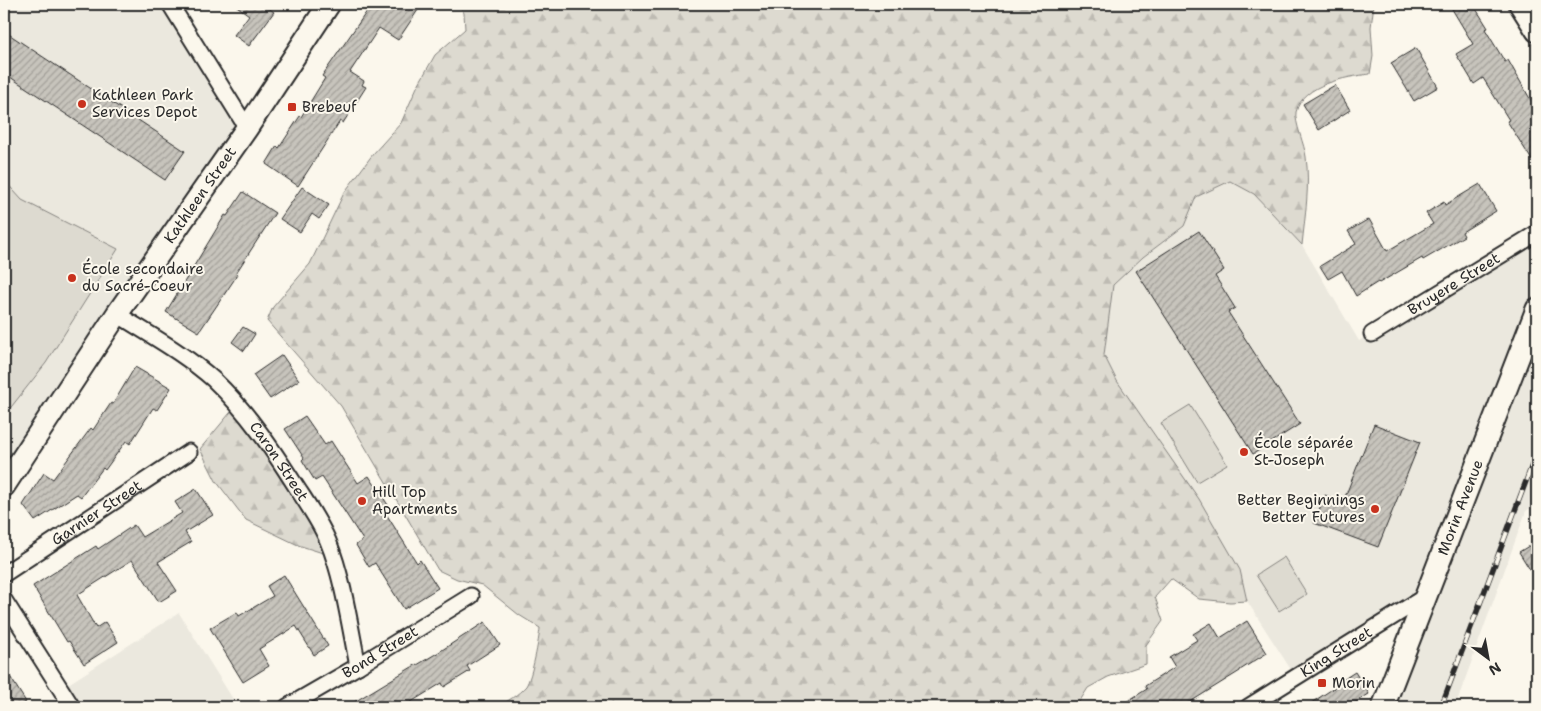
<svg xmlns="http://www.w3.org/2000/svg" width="1541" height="711" viewBox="0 0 1541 711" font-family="'Shantell Sans',sans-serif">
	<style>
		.built { fill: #ebe8de }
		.forest { fill: url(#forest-firs); stroke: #84827e }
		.park { fill: #dddad0; stroke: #84827e }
		.building { fill: url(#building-hatch); stroke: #2b2b2b }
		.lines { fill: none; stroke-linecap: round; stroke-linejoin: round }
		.street-casing { stroke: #2b2b2b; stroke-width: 19 }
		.secondary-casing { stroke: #2b2b2b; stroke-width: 25 }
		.street { stroke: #fbf7ec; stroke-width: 15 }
		.secondary { stroke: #fbf7ec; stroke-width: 21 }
		.rail-casing { stroke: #2b2b2b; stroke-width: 5.5 }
		.rail { stroke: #fbf7ec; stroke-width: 4; stroke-dasharray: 11; stroke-linecap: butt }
		.poi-dot { fill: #c8321e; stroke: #fbf7ec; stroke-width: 2 }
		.labels { text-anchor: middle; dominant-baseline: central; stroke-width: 4; stroke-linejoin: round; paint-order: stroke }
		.poi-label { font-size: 15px; fill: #2b2b2b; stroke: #fbf7ec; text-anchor: start }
		.street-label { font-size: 15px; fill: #2b2b2b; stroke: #fbf7ec }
	</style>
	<defs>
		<pattern id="forest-firs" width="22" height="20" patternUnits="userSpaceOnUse" patternTransform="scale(1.25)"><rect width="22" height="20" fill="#dddad0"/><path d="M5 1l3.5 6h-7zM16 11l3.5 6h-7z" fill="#bebbb3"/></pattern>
		<pattern id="building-hatch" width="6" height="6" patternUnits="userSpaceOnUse" patternTransform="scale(1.25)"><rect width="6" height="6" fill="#c7c4bc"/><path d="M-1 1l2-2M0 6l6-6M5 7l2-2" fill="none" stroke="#a29f99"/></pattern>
	</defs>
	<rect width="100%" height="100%" fill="#fbf7ec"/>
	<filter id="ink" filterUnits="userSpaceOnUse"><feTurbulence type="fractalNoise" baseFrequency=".02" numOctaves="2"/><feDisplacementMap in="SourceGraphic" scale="10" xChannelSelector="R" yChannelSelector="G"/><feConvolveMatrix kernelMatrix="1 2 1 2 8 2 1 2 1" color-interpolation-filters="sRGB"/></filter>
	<g filter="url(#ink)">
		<g class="built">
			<polygon points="4,4 171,4 248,126 4,484"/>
			<polygon points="1230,181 1254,194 1302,245 1359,341 1537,232 1537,504 1526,511 1455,707 1382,707 1424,597 1295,676 1247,601 1240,570 1221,539 1117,381 1104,355 1113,285 1143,257 1184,226 1196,197"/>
			<polygon points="179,613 238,707 74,707 62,688"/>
		</g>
		<g class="forest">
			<path d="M459 4H1374L1371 27 1373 56 1370 74C1346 77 1303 84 1296 112 1294 121 1305 146 1306 157 1310 186 1305 216 1302 245L1254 194 1230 181 1196 197 1184 226 1143 257 1113 285 1104 355 1117 381 1199 499 1240 570 1247 601 1230 602 1199 599 1171 579 1155 597 1163 621 1146 645V664L1108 677 1088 688 1076 707H497C508 701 518 695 526 686 532 677 539 640 540 628L519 615 482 585 457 579 438 570 341 406 267 321 273 307 310 264 344 193 373 154 401 123 417 87 435 55 465 29 464 13Z"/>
			<polygon points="235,407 283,471 329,555 298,545 246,520 216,481 200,449"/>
		</g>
		<g class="park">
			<polygon points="4,180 22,200 118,249 46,363 4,416"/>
			<polygon points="1190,405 1227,464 1197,482 1161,423"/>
			<polygon points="1284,557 1307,594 1279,611 1256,575"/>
		</g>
		<g class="building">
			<polygon points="234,4 263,4 274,12 249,46 234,35 249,15"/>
			<polygon points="372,4 422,4 398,40 379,28 350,72 364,81 362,85 366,87 343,123 340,121 298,186 266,164 277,146 279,148 300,116 301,117 325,78 322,76"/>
			<polygon points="1449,4 1473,4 1488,28 1485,29 1505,62 1508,60 1537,111 1537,168 1507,121 1509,120 1483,78 1474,84 1456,54 1473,44"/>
			<polygon points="4,31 185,151 165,180 4,73"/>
			<polygon points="1416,48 1438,87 1414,101 1391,63"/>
			<polygon points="1335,85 1350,110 1319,130 1303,104"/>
			<polygon points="1480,184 1496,211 1462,232 1464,236 1423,260 1422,258 1379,283 1378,282 1356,296 1342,271 1328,279 1320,266 1356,244 1348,231 1369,219 1387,251 1433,224 1426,213 1444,202 1445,205"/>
			<polygon points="302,187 329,205 319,219 312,214 300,232 280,219"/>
			<polygon points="243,192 275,213 236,273 238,274 199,332 166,312 225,215 227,216"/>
			<polygon points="1199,231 1224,270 1215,276 1235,308 1228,312 1300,424 1253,454 1136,271"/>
			<polygon points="243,327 255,334 244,351 232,342"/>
			<polygon points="282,355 299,380 270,399 253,375"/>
			<polygon points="135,367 171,388 157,410 153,408 130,444 126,441 105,470 103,468 81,497 77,494 35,521 23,505 44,473 53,479 91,428 93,430 111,403 113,404"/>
			<polygon points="305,416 325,445 331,441 358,483 369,476 388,505 383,509 417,563 420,560 438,588 404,609 375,563 369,567 356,545 363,540 322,477 315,481 302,460 304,458 285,429"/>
			<polygon points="1374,424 1420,442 1378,547 1314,523 1325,495 1343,502"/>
			<polygon points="196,489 213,515 185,532 191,542 158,562 177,591 159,602 132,560 77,595 96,628 105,622 118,642 84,664 69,641 67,642 33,586 96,546 98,549 134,525 142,537 182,513 175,502"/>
			<polygon points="1537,541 1537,581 1519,552"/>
			<polygon points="284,575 328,646 314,655 296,626 259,649 269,666 243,682 210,628 237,612 239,616 273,596 267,586"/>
			<polygon points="1247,621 1267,653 1240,670 1240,671 1182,707 1118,707 1147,689 1145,686 1175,667 1169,657 1197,640 1193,634 1211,623 1220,638"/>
			<polygon points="485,622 500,645 467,666 470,671 444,687 442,683 403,707 346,707 417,664 417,665 439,652"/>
			<polygon points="4,667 26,702 17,707 4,707"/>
			<polygon points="1355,672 1369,694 1347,707 1305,707 1334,688 1333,686"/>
		</g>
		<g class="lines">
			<g class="street-casing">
				<g id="street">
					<polyline points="170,4 247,128"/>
					<path id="s1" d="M117 314C150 335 185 354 214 380 247 411 273 450 297 488 308 505 320 522 328 541 343 577 350 627 358 666"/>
					<path id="s2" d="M1372 334 1537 233"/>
					<path id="s3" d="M4 574 189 452"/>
					<polyline points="4,600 72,707"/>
					<path id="s4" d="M287 707 358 666 471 596"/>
					<path id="s5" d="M1248 707 1426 596"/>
				</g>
			</g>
			<g class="secondary-casing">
				<g id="secondary">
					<polyline points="1520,4 1537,31"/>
					<path id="s6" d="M4 486 117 314 247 128 329 4"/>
					<path id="s7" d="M1383 707 1537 309"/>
				</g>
			</g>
			<use href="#street" class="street"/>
			<use href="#secondary" class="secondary"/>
			<g class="rail-casing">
				<polyline id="rail" points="1441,707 1537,452"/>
			</g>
			<use href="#rail" class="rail"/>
		</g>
	</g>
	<g class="poi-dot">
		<circle cx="82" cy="104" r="5"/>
		<rect x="287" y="102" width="10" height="10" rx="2.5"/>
		<circle cx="72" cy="278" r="5"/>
		<circle cx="1244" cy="452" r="5"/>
		<circle cx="362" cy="501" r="5"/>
		<circle cx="1375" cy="509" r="5"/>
		<rect x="1317" y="678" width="10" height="10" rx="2.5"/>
	</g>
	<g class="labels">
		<g class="poi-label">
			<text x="92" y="95">Kathleen Park<tspan x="92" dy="17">Services Depot</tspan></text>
			<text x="302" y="107">Brebeuf</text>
			<text x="82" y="269">École secondaire<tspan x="82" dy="17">du Sacré-Coeur</tspan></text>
			<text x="1254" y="443">École séparée<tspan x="1254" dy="17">St-Joseph</tspan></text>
			<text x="372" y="492">Hill Top<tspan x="372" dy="17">Apartments</tspan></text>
			<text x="1365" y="500" text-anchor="end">Better Beginnings<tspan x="1365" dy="17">Better Futures</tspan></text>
			<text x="1332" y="683">Morin</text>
		</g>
		<g class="street-label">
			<text stroke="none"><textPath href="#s6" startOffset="351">Kathleen Street</textPath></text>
			<text stroke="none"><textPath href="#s2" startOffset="96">Bruyere Street</textPath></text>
			<text stroke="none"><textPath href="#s1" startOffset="222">Caron Street</textPath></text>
			<text stroke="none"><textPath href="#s7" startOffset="214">Morin Avenue</textPath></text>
			<text stroke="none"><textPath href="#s3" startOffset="111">Garnier Street</textPath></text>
			<text stroke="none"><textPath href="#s4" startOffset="108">Bond Street</textPath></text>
			<text stroke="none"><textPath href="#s5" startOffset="104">King Street</textPath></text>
		</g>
	</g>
	<rect width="1541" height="711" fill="none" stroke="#fbf7ec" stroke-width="20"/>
	<rect x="10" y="10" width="1521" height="691" fill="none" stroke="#2b2b2b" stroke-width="2" filter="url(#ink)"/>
	<g transform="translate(1488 658) rotate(148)" stroke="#fbf7ec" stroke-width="4" paint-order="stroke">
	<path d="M0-4L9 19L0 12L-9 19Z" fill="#2b2b2b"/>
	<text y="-8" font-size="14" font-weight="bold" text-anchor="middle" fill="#2b2b2b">N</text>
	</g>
</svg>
